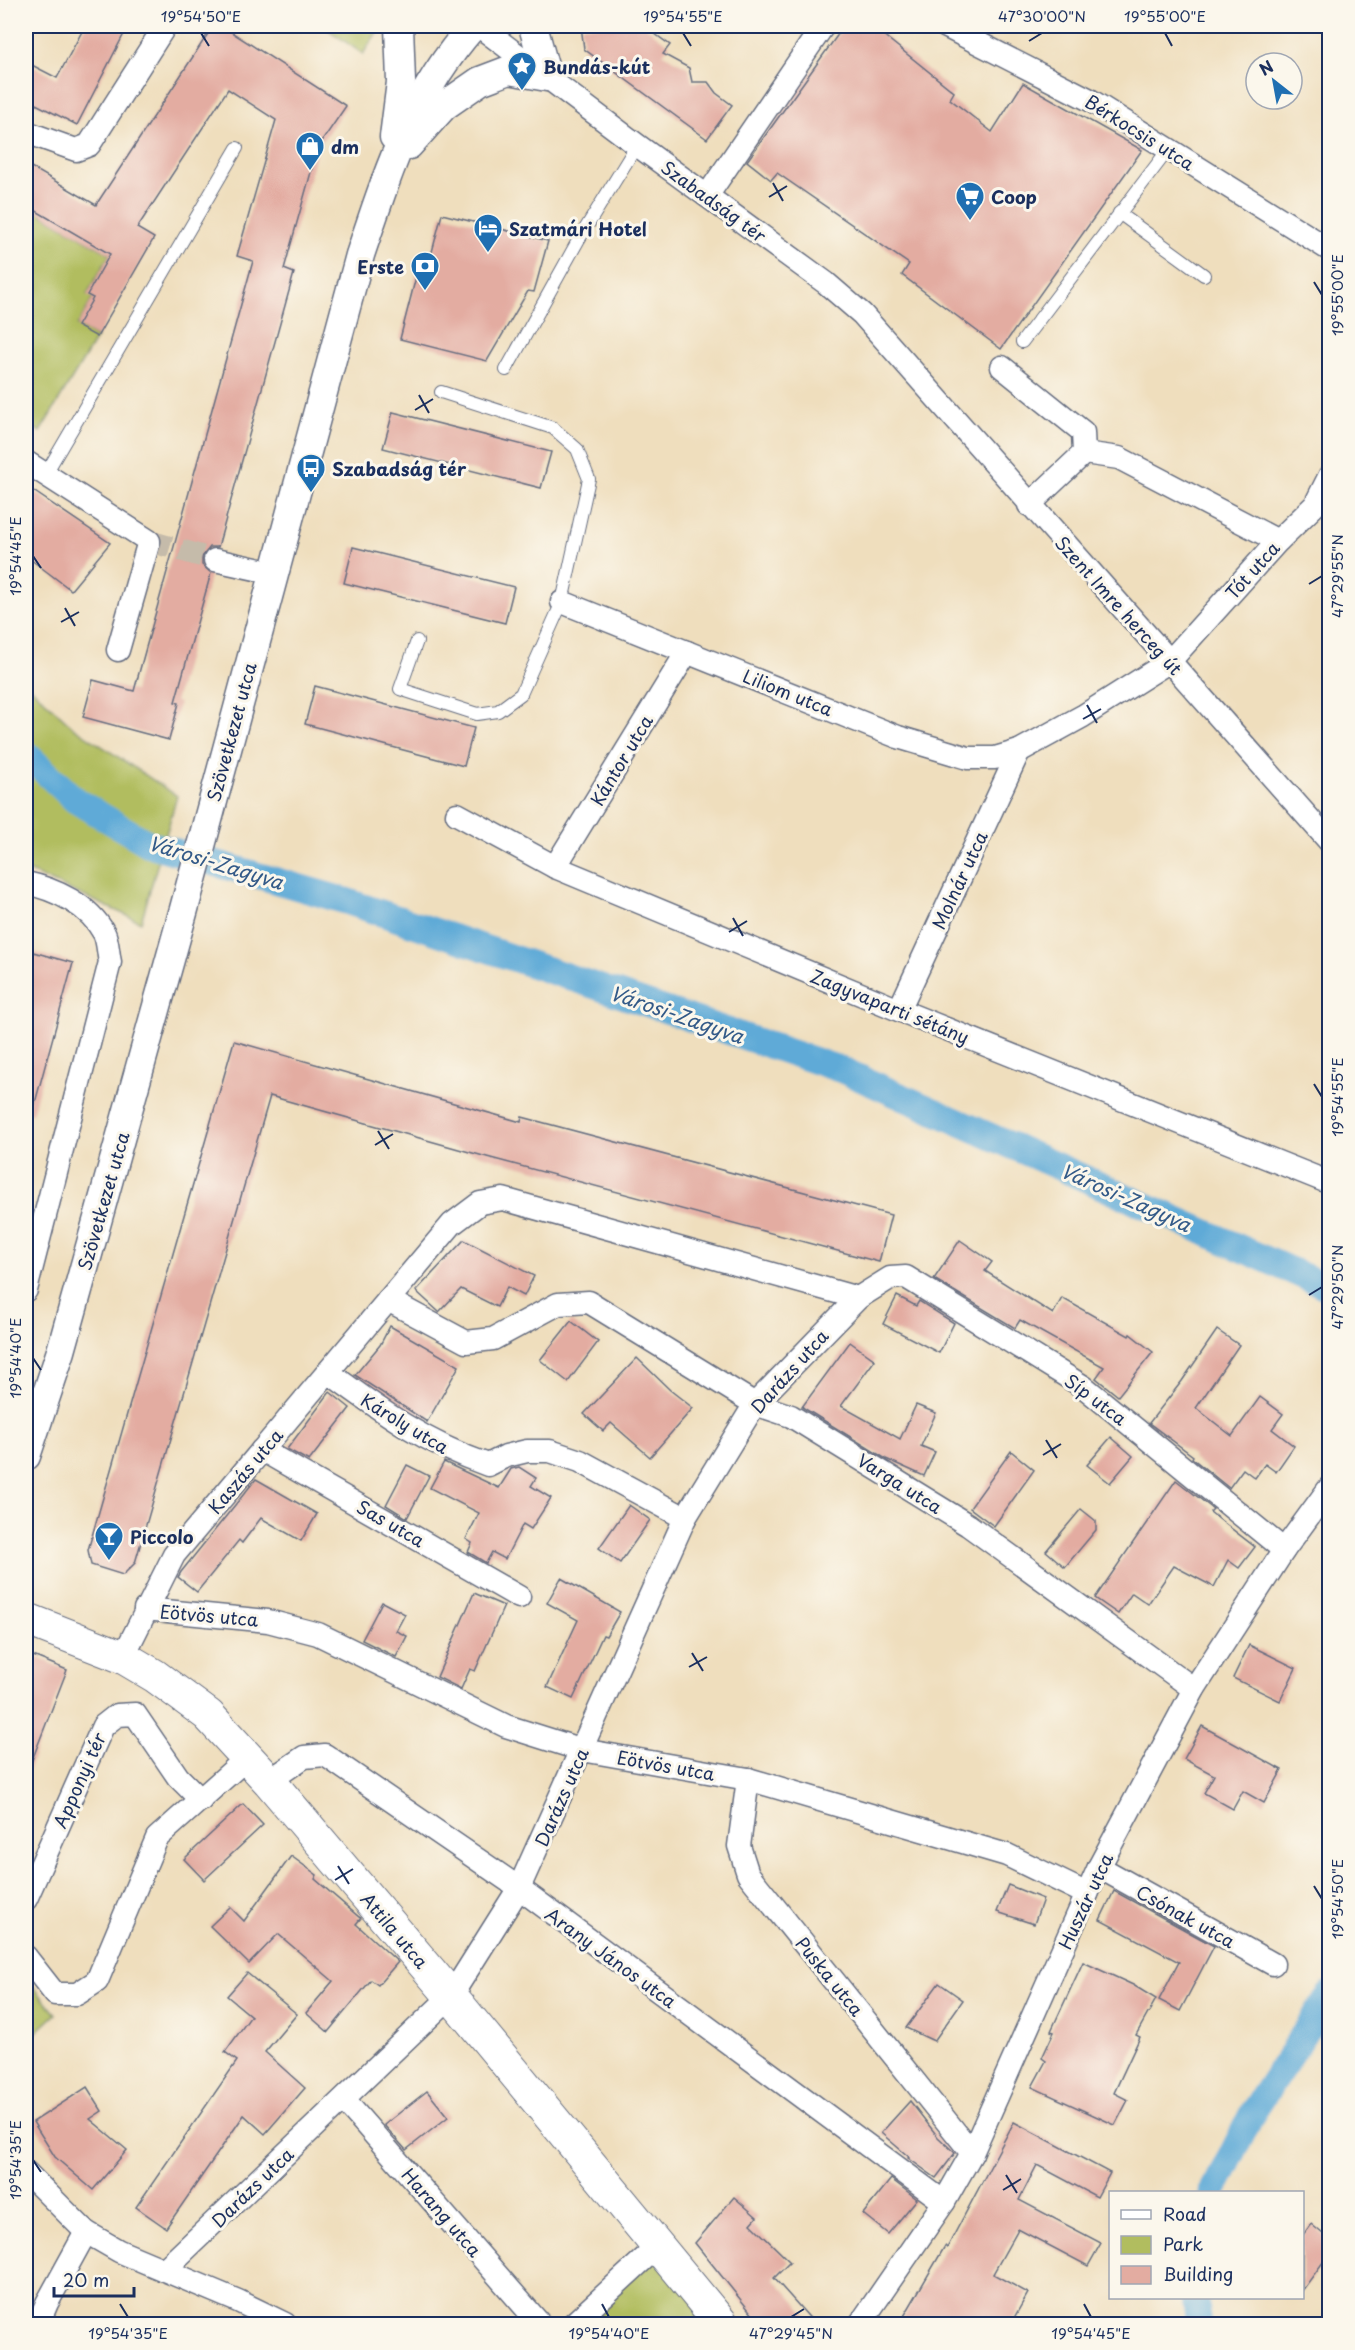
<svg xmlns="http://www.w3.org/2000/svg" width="1355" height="2350" viewBox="0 0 1355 2350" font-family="'Playpen Sans',sans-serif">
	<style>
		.green { fill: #b1bd5f; stroke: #66765e; stroke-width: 1.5 }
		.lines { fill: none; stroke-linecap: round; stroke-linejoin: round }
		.canal { stroke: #5faad7; stroke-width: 27 }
		.building { fill: #e3aca1 }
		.minor-tunnel { stroke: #c5bbaa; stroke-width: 22; stroke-dasharray: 22 11; stroke-linecap: butt }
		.service-casing { stroke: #656c7f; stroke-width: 14 }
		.minor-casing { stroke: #656c7f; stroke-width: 25 }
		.tertiary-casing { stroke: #656c7f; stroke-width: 31 }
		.secondary-casing { stroke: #656c7f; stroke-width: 35 }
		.service { stroke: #fff; stroke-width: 12 }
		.minor { stroke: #fff; stroke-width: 22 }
		.tertiary { stroke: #fff; stroke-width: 28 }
		.secondary { stroke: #fff; stroke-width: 33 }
		.ticks { fill: none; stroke: #1b2f5e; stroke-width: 2 }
		.labels { text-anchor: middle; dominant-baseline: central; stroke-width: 6; stroke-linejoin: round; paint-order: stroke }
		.poi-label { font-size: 18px; font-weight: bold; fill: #1b2f5e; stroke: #fbf7ec; text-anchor: start }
		.street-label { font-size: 18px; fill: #1b2f5e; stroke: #fbf7ec }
		.water-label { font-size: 20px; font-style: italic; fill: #335a88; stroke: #fbf7ec }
		.neatline { fill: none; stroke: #1b2f5e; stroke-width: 2 }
		.ticks-label { font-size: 15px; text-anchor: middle; fill: #1b2f5e }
	</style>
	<rect width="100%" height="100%" fill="#fbf7ec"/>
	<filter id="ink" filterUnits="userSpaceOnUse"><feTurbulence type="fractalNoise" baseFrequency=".0167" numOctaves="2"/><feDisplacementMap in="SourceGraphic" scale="12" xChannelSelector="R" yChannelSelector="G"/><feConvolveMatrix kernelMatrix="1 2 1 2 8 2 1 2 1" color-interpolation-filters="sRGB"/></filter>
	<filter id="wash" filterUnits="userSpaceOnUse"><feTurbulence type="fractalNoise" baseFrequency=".008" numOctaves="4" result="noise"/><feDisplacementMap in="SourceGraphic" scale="24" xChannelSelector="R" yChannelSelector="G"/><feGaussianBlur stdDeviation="1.35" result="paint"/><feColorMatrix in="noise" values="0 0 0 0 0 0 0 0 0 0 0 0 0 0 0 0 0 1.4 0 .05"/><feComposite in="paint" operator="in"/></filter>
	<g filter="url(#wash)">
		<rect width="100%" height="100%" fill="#efdebd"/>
		<g class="green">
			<polygon points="323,26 381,26 363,54"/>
			<polygon points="26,205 110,254 87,294 93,298 77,326 97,337 40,432 26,423"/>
			<polygon points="26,683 73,727 177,796 141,922 26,870"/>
			<polygon points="26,1978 56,2014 26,2042"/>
			<polygon points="658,2246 722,2324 573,2324"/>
		</g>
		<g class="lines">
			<g class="canal">
				<polyline points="26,754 75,800 149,844 346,901 842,1070 1330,1288"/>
				<polyline points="1213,2192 1253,2112 1330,1994"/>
				<polyline points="1195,2298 1199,2324"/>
			</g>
		</g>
		<g id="blocks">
			<g class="building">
				<polygon points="85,26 128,26 77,125 26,99 26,62 57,78"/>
				<polygon points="213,26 222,26 346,106 318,147 284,269 294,273 218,547 210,547 202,557 202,565 211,573 175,702 179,703 169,740 83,717 93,680 134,691 253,261 237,256 276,120 228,89 137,228 154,238 97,337 77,326 93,298 87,295 110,254 26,205 26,164 96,205"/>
				<polygon points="581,26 644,26 670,45 663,54 689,68 692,82 708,82 716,93 732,105 707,139 584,49"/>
				<polygon points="844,26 872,26 954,92 950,99 992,132 1023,83 1142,150 1001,349 902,275 909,264 777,173 771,180 747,161"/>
				<polygon points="442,214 548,241 534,292 528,291 487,361 400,339 418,269 427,271"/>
				<polygon points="393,412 551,452 541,488 383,448"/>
				<polygon points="26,486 110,543 71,590 26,556"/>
				<polygon points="353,547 514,587 505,623 344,583"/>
				<polygon points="315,686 474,728 464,766 305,724"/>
				<polygon points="26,950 73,963 32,1114 26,1113"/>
				<polygon points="234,1041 521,1122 522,1117 891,1215 879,1262 487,1157 270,1096 135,1563 123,1575 91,1565 88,1550"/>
				<polygon points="464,1240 534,1276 524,1296 507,1287 497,1307 461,1289 439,1312 416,1291"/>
				<polygon points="960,1240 992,1262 985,1271 1053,1314 1062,1298 1129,1336 1130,1334 1153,1352 1118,1396 1096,1378 1104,1367 1020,1320 1015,1328 934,1279"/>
				<polygon points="897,1296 916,1306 919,1301 954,1323 939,1353 883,1324"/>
				<polygon points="571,1321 598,1342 568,1382 540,1360"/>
				<polygon points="390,1326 459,1366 427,1422 355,1375 380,1345"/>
				<polygon points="1217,1330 1239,1345 1196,1408 1232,1436 1260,1397 1283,1414 1272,1429 1294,1446 1276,1472 1265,1464 1255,1478 1243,1469 1229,1488 1192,1458 1193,1456 1149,1423 1182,1381"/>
				<polygon points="850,1342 875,1360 841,1406 900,1439 916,1405 936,1413 921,1446 935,1452 924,1476 886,1459 802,1407"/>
				<polygon points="637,1358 670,1390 693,1408 650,1457 611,1423 603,1431 584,1414"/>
				<polygon points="330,1392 350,1408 309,1461 287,1449"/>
				<polygon points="1111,1437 1133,1456 1110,1483 1087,1465"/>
				<polygon points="1011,1451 1034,1470 994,1526 970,1508"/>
				<polygon points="444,1462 499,1488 511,1469 519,1467 536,1478 531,1486 551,1498 531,1529 523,1524 505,1559 492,1552 486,1563 468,1552 472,1543 466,1539 479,1513 430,1488"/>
				<polygon points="407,1465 429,1476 407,1518 386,1505"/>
				<polygon points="256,1479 317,1514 301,1541 261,1518 242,1543 239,1540 197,1592 178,1577 181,1572"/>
				<polygon points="1176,1480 1213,1509 1210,1512 1255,1547 1239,1568 1228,1560 1214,1587 1174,1566 1148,1604 1132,1593 1118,1614 1095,1598"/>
				<polygon points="629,1505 650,1520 620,1563 599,1548"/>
				<polygon points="1081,1509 1096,1521 1096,1530 1065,1567 1046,1551"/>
				<polygon points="561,1578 620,1612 606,1636 603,1635 573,1699 547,1687 578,1620 547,1603"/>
				<polygon points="474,1593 504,1606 475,1671 470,1669 461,1689 437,1677"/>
				<polygon points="382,1602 405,1614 396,1631 407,1636 396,1657 362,1640"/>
				<polygon points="1249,1645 1296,1668 1280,1701 1233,1678"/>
				<polygon points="26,1653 67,1670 27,1773 26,1773"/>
				<polygon points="1202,1726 1282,1770 1264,1803 1243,1791 1233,1809 1204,1793 1214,1775 1184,1759"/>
				<polygon points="243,1804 263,1825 204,1880 184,1859"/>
				<polygon points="291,1856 317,1875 315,1879 359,1917 361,1918 356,1924 398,1962 378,1985 371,1980 328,2032 306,2013 333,1981 278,1934 249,1964 210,1926 230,1907 244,1921"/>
				<polygon points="1008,1885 1043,1899 1034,1924 997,1912"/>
				<polygon points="1114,1891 1214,1946 1180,2011 1159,2000 1179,1962 1100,1920"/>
				<polygon points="1083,1962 1133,1985 1156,1999 1136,2035 1140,2037 1114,2093 1128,2100 1115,2125 1032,2087 1046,2061 1042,2058 1054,2032 1051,2031"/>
				<polygon points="247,1973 297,2014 265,2052 305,2088 265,2134 244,2115 166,2228 136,2207 237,2061 225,2052 251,2016 227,1996"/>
				<polygon points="939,1983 963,2000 934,2041 906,2028"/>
				<polygon points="87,2087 102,2111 90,2119 127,2150 93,2190 55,2157 33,2122"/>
				<polygon points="427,2091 448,2117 406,2150 384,2125"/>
				<polygon points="910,2101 938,2137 955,2153 936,2178 908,2158 909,2157 881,2133"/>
				<polygon points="1014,2122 1110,2173 1097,2197 1037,2165 1019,2200 1101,2243 1088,2266 1018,2229 993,2274 1028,2293 1010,2325 916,2325 903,2318 945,2246 947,2248"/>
				<polygon points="891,2179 917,2199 888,2234 863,2214"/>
				<polygon points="734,2197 757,2217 751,2224 790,2262 774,2278 816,2325 761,2325 695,2243"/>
				<polygon points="1311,2224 1329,2239 1329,2254 1302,2291 1302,2236"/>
			</g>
		</g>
	</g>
	<g filter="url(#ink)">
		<use href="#blocks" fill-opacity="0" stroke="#656c7f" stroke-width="1.5"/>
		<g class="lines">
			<polyline class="minor-tunnel" points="149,541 215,560"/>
			<g class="service-casing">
				<g id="service">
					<polyline points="1119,213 1204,275"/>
					<polyline points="1022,342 1168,150"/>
					<polyline points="506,370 579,239 637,145"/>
					<polyline points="45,475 237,148"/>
					<polyline points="417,641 400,689 477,714 498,711 521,694 562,602 589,479 577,449 553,428 441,392"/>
				</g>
			</g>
			<g class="minor-casing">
				<g id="minor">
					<polyline points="479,26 637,145 826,283 862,314 1330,842"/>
					<polyline points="945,26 1090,100 1330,250"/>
					<polyline points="26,132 76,150 89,145 165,26"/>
					<polyline points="707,196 823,26"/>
					<polyline points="1002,367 1083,432 1084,453 1029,505"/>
					<polyline points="1084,453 1119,458 1278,541"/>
					<polyline points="26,462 149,541 118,650"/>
					<polyline points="215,560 274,573"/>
					<polyline points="562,602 898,737 968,758 995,758 1019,751 1083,716 1170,661 1278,541 1315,505 1330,475"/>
					<polyline points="457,814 555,867 899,1010 1330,1183"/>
					<polyline points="555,867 687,652"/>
					<path d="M26 883C55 889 89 905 104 933 108 941 108 953 110 962L26 1290"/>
					<polyline points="899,1010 1019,751"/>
					<polyline points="388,1300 466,1342 493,1339 558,1304 589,1302 755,1404 791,1416 968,1525 1194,1689"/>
					<path d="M328 1372C381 1411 425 1443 488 1465L506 1456 527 1451H550L580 1461 685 1518"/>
					<polyline points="262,1450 519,1597"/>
					<polyline points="145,1609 268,1621 318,1634 506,1726 582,1750 748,1779 1007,1855 1087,1894"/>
					<polyline points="123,1657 174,1555 452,1224 480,1203 503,1199 858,1298"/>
					<polyline points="748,1779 739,1846 748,1874 972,2153"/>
					<polyline points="269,1781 304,1757 325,1755 519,1888 944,2202"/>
					<polyline points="1099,1867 1273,1964"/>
					<polyline points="26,1899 103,1726 117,1715 135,1714 178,1777 201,1800"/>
					<polyline points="26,1957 55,1994 77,1994 97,1981 157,1838 248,1757"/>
					<polyline points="344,2100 540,2324"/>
					<polyline points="26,2172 86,2232 119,2251 238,2301 285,2324"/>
					<polyline points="164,2270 451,1996 519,1888 685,1518 755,1404 858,1298 890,1278 906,1277 1084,1387 1284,1550"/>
					<polyline points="38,2324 47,2303 86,2232"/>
					<polyline points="573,2324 658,2246"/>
					<polyline points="860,2324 944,2202 972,2153 1099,1867 1194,1689 1284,1550 1330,1487"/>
				</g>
			</g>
			<g class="tertiary-casing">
				<g id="tertiary">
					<polyline points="394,137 401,82 399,26"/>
					<polyline points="409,145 444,106 480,81 509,70 547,77 533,26"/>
					<path d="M26 1456 61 1351 184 909 360 255C389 169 412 95 473 26"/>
				</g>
			</g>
			<g class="secondary-casing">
				<polyline id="secondary" points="26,1619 123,1657 155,1676 208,1715 269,1781 451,1996 722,2324"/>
			</g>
			<use href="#service" class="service"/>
			<use href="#minor" class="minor"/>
			<use href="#tertiary" class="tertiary"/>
			<use href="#secondary" class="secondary"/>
		</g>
	</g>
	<path class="ticks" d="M201 33 209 46M683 33 691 46M1165 33 1172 46M1029 41 1042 33M773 183 783 201M769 197 787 186M1314 282 1322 295M419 395 429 413M415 410 433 399M33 556 41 568M1309 584 1322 576M65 608 75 626M61 622 79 612M1087 705 1097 723M1083 719 1101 709M733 918 743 936M729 932 747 921M1314 1084 1322 1097M378 1131 389 1149M375 1145 393 1134M1309 1295 1322 1287M33 1358 41 1370M1046 1440 1057 1458M1043 1455 1061 1444M692 1653 703 1671M689 1667 707 1657M338 1866 349 1884M335 1880 353 1869M1314 1886 1322 1899M33 2160 41 2172M1006 2175 1017 2193M1003 2190 1021 2179M120 2304 128 2317M602 2304 609 2317M1084 2304 1091 2317M791 2317 804 2309"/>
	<defs>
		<g id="sight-pin" transform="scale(1.5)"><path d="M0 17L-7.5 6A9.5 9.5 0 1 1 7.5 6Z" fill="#1f6fb2" stroke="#fbf7ec"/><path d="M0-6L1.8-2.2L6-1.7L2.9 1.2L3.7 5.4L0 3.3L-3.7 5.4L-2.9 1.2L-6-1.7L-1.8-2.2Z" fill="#fff"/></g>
		<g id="shop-pin" transform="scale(1.5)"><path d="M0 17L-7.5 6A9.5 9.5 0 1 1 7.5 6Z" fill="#1f6fb2" stroke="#fbf7ec"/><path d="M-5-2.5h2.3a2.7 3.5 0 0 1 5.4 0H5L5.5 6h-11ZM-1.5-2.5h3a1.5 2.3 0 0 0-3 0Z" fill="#fff"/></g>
		<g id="supermarket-pin" transform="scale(1.5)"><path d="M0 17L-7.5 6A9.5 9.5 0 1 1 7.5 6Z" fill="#1f6fb2" stroke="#fbf7ec"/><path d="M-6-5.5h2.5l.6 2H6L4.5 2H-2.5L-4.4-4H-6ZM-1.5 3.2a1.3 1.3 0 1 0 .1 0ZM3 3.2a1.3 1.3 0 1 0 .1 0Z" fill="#fff"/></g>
		<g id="hotel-pin" transform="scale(1.5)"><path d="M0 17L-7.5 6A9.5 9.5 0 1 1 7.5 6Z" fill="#1f6fb2" stroke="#fbf7ec"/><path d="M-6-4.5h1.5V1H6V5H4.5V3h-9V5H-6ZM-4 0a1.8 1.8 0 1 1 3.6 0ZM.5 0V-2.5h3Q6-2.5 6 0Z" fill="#fff"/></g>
		<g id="bank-pin" transform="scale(1.5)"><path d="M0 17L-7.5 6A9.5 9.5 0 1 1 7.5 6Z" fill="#1f6fb2" stroke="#fbf7ec"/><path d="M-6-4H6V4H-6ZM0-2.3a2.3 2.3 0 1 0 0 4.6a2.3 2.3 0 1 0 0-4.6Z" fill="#fff"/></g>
		<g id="bus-pin" transform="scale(1.5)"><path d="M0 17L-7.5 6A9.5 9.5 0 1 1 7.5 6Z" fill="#1f6fb2" stroke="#fbf7ec"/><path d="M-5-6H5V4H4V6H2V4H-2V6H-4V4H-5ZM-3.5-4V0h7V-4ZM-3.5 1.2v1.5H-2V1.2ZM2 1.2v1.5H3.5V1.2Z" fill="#fff"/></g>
		<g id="bar-pin" transform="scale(1.5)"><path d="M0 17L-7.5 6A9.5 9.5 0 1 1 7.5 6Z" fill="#1f6fb2" stroke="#fbf7ec"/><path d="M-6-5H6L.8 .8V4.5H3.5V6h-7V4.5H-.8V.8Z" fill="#fff"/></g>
	</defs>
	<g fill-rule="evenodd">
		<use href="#sight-pin" x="522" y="66"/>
		<use href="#shop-pin" x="310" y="146"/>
		<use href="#supermarket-pin" x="970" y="196"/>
		<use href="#hotel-pin" x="488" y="228"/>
		<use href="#bank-pin" x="425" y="266"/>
		<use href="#bus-pin" x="311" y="468"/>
		<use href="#bar-pin" x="109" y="1536"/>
	</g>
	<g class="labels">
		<g class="poi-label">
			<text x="543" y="66">Bundás-kút</text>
			<text x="331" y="146">dm</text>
			<text x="991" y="196">Coop</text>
			<text x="509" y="228">Szatmári Hotel</text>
			<text x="404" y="266" text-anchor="end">Erste</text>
			<text x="332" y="468">Szabadság tér</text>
			<text x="130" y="1536">Piccolo</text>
		</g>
		<g class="street-label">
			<text transform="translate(1140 132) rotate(32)">Bérkocsis utca</text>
			<text transform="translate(714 201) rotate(36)">Szabadság tér</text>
			<text transform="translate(1252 570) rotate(-48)">Tót utca</text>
			<text transform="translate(1119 605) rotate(48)">Szent Imre herceg út</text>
			<text transform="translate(788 692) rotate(22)">Liliom utca</text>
			<text transform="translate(231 732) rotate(-75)">Szövetkezet utca</text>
			<text transform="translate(621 760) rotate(-59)">Kántor utca</text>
			<text transform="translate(959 880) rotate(-65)">Molnár utca</text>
			<text transform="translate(890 1006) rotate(22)">Zagyvaparti sétány</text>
			<text transform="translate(103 1201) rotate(-74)">Szövetkezet utca</text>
			<text transform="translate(789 1371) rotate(-48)">Darázs utca</text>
			<text transform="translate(1096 1399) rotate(37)">Síp utca</text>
			<text transform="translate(405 1423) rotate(31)">Károly utca</text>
			<text transform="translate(245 1471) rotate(-50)">Kaszás utca</text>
			<text transform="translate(900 1483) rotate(32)">Varga utca</text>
			<text transform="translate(391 1523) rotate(30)">Sas utca</text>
			<text transform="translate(209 1615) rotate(5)">Eötvös utca</text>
			<text transform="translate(666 1765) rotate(10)">Eötvös utca</text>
			<text transform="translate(79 1780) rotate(-66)">Apponyi tér</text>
			<text transform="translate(561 1797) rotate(-66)">Darázs utca</text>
			<text transform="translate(1085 1901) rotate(-65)">Huszár utca</text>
			<text transform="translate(1186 1916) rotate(29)">Csónak utca</text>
			<text transform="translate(395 1930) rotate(50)">Attila utca</text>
			<text transform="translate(611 1957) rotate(36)">Arany János utca</text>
			<text transform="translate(830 1976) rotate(51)">Puska utca</text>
			<text transform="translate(252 2187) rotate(-44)">Darázs utca</text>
			<text transform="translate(442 2212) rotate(49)">Harang utca</text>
		</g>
		<g class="water-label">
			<text transform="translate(216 862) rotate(17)">Városi-Zagyva</text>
			<text transform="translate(677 1014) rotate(19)">Városi-Zagyva</text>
			<text transform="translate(1126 1197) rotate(24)">Városi-Zagyva</text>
		</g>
	</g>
	<rect width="1355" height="2350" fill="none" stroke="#fbf7ec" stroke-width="66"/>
	<rect x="1109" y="2191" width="195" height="108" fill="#fbf7ec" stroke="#a1a7b3" stroke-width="1.5"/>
	<rect x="1121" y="2210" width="30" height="9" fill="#ffffff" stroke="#a1a7b3" stroke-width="1.5"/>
	<text x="1163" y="2221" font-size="18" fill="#1b2f5e">Road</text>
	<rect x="1121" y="2236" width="30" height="18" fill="#b1bd5f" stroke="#a1a7b3" stroke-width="1.5"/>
	<text x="1163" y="2251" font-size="18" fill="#1b2f5e">Park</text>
	<rect x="1121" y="2266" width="30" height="18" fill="#e3aca1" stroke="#a1a7b3" stroke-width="1.5"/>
	<text x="1163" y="2281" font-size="18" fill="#1b2f5e">Building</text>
	<g transform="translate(1274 81) rotate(329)"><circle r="28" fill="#fbf7ec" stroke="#a1a7b3" stroke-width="1.5"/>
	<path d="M0-4.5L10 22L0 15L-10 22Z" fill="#1f6fb2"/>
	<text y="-9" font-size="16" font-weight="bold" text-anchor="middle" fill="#1b2f5e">N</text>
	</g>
	<path d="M54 2287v9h80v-9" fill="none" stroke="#1b2f5e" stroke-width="3"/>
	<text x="63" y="2287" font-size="18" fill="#1b2f5e" stroke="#fbf7ec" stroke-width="4.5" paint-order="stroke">20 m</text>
	<rect x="33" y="33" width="1289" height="2284" class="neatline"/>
	<g class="ticks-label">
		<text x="201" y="22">19°54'50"E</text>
		<text x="683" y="22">19°54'55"E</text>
		<text x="1042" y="22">47°30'00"N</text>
		<text x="1165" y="22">19°55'00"E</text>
		<text transform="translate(1338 295) rotate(-90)" y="5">19°55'00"E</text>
		<text transform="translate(16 556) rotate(-90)" y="5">19°54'45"E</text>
		<text transform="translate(1338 576) rotate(-90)" y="5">47°29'55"N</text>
		<text transform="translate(1338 1097) rotate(-90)" y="5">19°54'55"E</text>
		<text transform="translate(1338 1287) rotate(-90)" y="5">47°29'50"N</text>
		<text transform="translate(16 1358) rotate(-90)" y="5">19°54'40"E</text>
		<text transform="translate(1338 1899) rotate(-90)" y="5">19°54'50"E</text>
		<text transform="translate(16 2160) rotate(-90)" y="5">19°54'35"E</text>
		<text x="128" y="2339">19°54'35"E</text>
		<text x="609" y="2339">19°54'40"E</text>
		<text x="791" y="2339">47°29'45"N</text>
		<text x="1091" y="2339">19°54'45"E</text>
	</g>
</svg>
